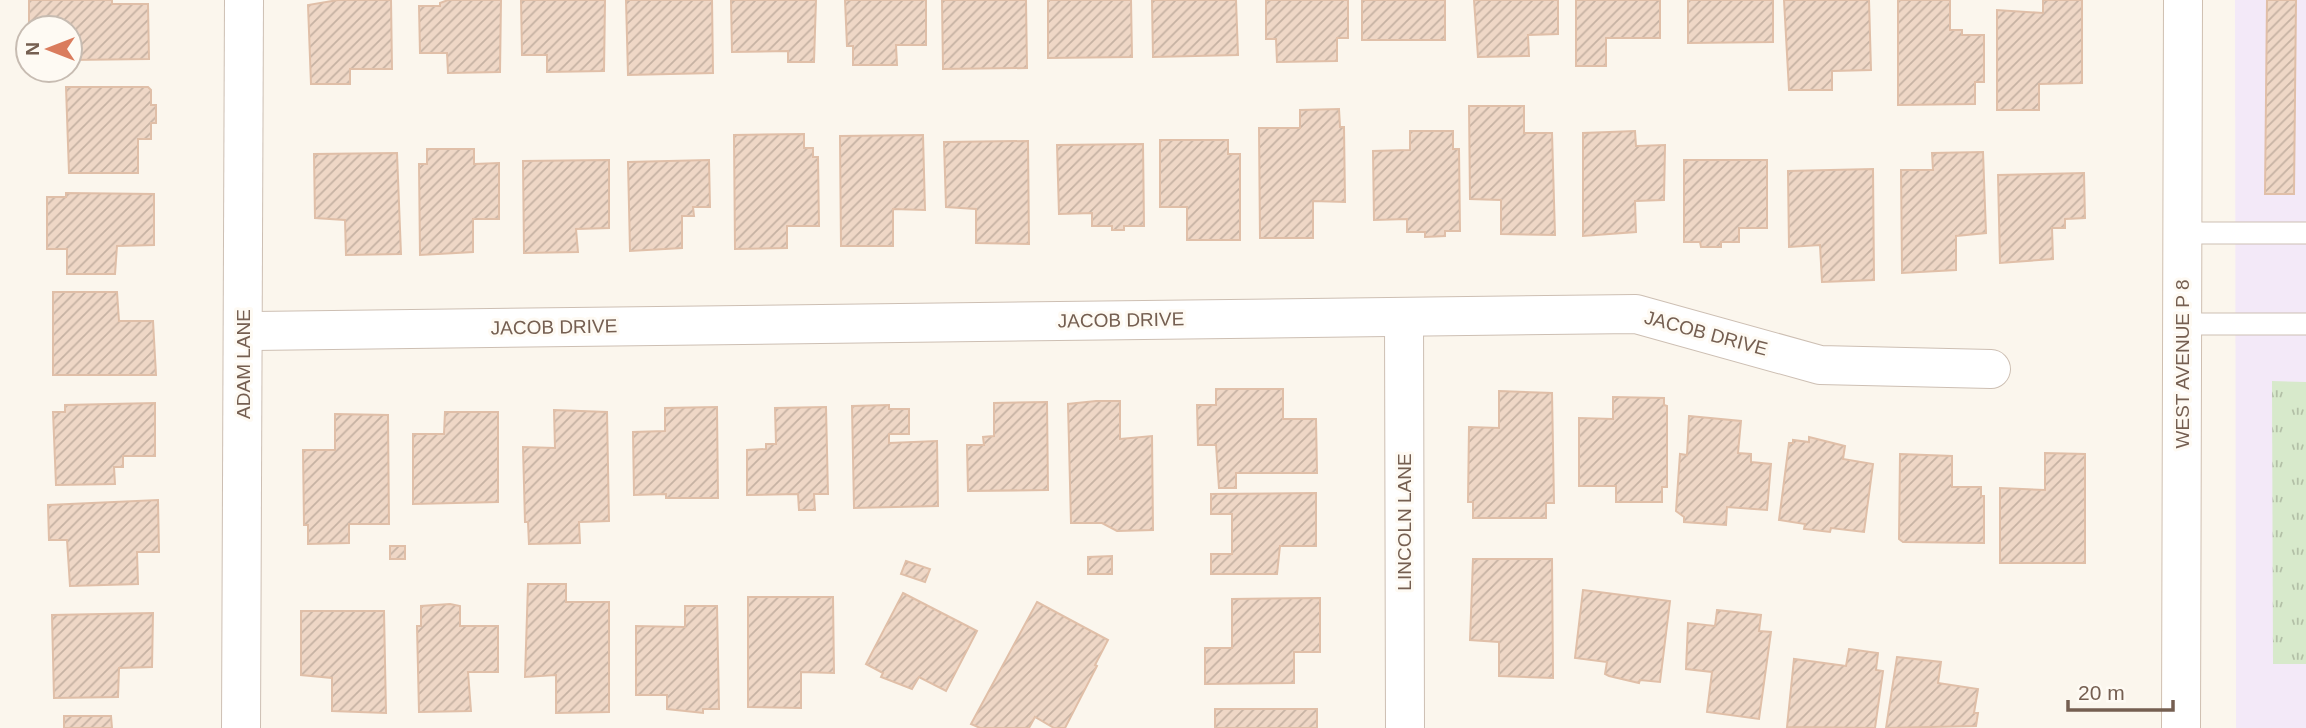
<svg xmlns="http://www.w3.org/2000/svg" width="2306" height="728" viewBox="0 0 2306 728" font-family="Helvetica,sans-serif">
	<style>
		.education { fill: #f3e9f8 }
		.grass { fill: url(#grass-tufts) }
		.building { fill: url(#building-hatch); stroke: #e0bfa8; stroke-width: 2 }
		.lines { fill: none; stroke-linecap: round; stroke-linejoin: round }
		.lane-casing { stroke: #cdbfb3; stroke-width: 23 }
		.street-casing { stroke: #cdbfb3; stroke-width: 40 }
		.secondary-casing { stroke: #cfbfb0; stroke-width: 40 }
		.lane { stroke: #fff; stroke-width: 21 }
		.street { stroke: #fff; stroke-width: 38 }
		.secondary { stroke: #fff; stroke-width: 38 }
		.labels { text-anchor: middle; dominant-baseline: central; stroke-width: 6; stroke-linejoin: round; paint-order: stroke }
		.street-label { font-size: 19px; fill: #755f51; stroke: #fefaf3 }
	</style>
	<defs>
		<pattern id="grass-tufts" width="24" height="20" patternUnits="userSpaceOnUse" patternTransform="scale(1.75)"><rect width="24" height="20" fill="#d7e9cb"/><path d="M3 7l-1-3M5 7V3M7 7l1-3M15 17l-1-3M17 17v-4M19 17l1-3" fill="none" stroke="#b3c0a7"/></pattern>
		<pattern id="building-hatch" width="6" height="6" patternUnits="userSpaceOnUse" patternTransform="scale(1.75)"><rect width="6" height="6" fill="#efd7c6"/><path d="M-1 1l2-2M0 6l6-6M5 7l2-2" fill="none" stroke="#c6b2a3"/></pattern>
	</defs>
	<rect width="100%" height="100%" fill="#fbf6ed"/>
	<polygon class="education" points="2235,0 2306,0 2306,728 2236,728"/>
	<polygon class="grass" points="2272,381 2306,382 2306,664 2273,664"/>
	<g class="building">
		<polygon points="29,0 112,0 112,4 148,4 149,59 70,60 70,28 29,28"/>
		<polygon points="338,0 391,0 392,69 350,69 350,84 311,84 308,5"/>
		<polygon points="448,0 501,0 500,72 448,73 447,53 420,53 419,6 440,6 440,3"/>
		<polygon points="521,0 605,0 604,71 547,72 547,55 522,55"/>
		<polygon points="626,0 712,0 713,73 628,75"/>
		<polygon points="731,0 816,0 814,62 788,62 788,51 732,52"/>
		<polygon points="845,0 926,0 926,45 896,45 897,65 853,65 853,46 847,46"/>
		<polygon points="942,0 1026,0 1027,68 943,69"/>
		<polygon points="1048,0 1131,0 1132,57 1048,58"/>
		<polygon points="1152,0 1236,0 1238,55 1153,57"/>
		<polygon points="1266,0 1348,0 1348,38 1337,38 1337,61 1277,62 1276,39 1266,39"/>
		<rect x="1362" y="0" width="83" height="40"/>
		<polygon points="1474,0 1558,0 1558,34 1528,35 1529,56 1478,57"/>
		<polygon points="1576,0 1660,0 1660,38 1606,38 1606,66 1576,66"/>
		<polygon points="1688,0 1773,0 1773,42 1688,43"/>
		<polygon points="1784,0 1869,0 1871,70 1832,71 1832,90 1789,90"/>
		<polygon points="1898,0 1950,0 1950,30 1962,30 1962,35 1984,35 1984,82 1975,82 1975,104 1898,105"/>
		<polygon points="2043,0 2082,0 2082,83 2039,84 2039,110 1997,110 1997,10 2043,13"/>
		<polygon points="2267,0 2296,0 2294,194 2265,194"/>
		<polygon points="66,87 148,87 151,90 151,105 156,105 156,123 151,123 151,139 138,139 138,173 69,173"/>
		<polygon points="1469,106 1524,106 1524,133 1552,133 1555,235 1501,234 1501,200 1470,199"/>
		<polygon points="1339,109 1340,127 1344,127 1345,202 1313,201 1313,238 1260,238 1259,128 1300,128 1300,110"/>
		<polygon points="1410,131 1453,131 1453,149 1459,149 1460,231 1445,231 1445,236 1425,237 1425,232 1407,232 1407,219 1374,220 1373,151 1410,150"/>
		<polygon points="1635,131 1636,146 1665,145 1664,200 1635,201 1636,232 1583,236 1583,133"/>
		<polygon points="804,134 804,148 813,148 813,157 818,157 819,226 787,226 787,248 735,249 734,135"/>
		<polygon points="923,135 925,210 893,209 893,246 841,246 840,136"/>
		<polygon points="1160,140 1228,140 1228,154 1240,154 1240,240 1187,240 1187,207 1160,207"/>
		<polygon points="1028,141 1029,244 976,243 976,209 946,207 944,142"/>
		<polygon points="1143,144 1144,226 1124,226 1124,230 1112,230 1112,226 1092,226 1092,213 1059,214 1057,145"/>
		<polygon points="427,149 474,149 474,164 499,163 499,219 473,219 473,252 420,255 419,164 427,164"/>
		<polygon points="1983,152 1986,233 1956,236 1956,270 1902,273 1901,170 1933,170 1932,153"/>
		<polygon points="397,153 401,254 346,255 345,220 315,218 314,154"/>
		<polygon points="609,160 609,228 576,229 578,252 524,253 523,161"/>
		<polygon points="709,160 710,207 693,207 694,216 682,216 682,248 630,251 628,162"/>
		<polygon points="1684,160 1767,160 1767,228 1739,228 1739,242 1721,242 1721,247 1701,247 1700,242 1684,242"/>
		<polygon points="1873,169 1874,280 1822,282 1820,245 1789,247 1788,171"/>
		<polygon points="2084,173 2085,218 2065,219 2065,228 2052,228 2053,259 2000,263 1998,175"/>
		<polygon points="66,193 154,194 154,245 117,246 115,274 67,274 67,249 47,249 47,197 66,197"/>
		<polygon points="53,292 117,292 119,321 153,321 156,375 53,375"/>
		<polygon points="1216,389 1283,389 1283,419 1316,419 1317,473 1236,473 1236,488 1219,488 1216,445 1198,445 1197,405 1216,405"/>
		<polygon points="1499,391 1552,393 1554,503 1546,503 1546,518 1473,518 1473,502 1468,502 1469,427 1499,428"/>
		<polygon points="1613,397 1664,398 1664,405 1667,406 1667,487 1662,487 1662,502 1616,502 1616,486 1579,486 1579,418 1613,419"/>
		<polygon points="1096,401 1120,401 1120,439 1152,436 1153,530 1117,531 1102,523 1071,523 1068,404"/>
		<polygon points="1047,402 1048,490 968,491 967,445 984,445 983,437 994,436 994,403"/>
		<polygon points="155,403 155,456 123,456 123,467 114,467 115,484 56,485 53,412 65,412 65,405"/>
		<polygon points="889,405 889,409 909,409 909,434 889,434 889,443 937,441 938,506 854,508 852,406"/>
		<polygon points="717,407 718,498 666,498 666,494 634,495 633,432 665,431 665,408"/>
		<polygon points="826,407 828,494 814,494 815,510 799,510 798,494 747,495 747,450 766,449 766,444 776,444 775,408"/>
		<polygon points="554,410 607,412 609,521 579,522 580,543 529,544 528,522 525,522 523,447 555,448"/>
		<polygon points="445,412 498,412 498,502 413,504 413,434 444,434"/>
		<polygon points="335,414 388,415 389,524 349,524 349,543 308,544 308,525 304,525 303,450 335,450"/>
		<polygon points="1689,416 1741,421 1738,453 1751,454 1751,462 1771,464 1767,510 1727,507 1726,525 1684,522 1684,517 1676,511 1680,454 1687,455"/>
		<polygon points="1809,437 1845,446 1843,459 1873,464 1864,532 1831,528 1830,532 1804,529 1805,524 1779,520 1789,443 1793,443 1793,440 1809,442"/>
		<polygon points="2045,453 2085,454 2085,563 2000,563 2000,488 2045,490"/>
		<polygon points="1900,454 1952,456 1952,487 1981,487 1981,496 1984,496 1984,543 1903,542 1899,539"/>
		<polygon points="1316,493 1316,546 1280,546 1277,574 1211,574 1211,554 1232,554 1232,514 1211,514 1211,494"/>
		<polygon points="158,500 159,552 137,552 138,584 70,586 67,540 49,540 48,505"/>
		<rect x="390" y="546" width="15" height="13"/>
		<polygon points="1112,556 1112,574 1088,574 1088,557"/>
		<polygon points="1473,559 1552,559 1553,678 1499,676 1499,642 1470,640"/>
		<polygon points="906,561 930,569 925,582 901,574"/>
		<polygon points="528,584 566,584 566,602 609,602 609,712 556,713 556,675 525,677"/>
		<polygon points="1583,590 1670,601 1660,682 1640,680 1639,683 1609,676 1605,674 1607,662 1575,658"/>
		<polygon points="903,593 977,631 946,691 919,677 912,689 881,677 883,673 866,664"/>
		<polygon points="748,597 833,597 834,673 801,672 801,708 748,707"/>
		<polygon points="1320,598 1320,652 1294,652 1294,683 1205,684 1205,648 1232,648 1232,599"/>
		<polygon points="1037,602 1108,640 1095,665 1097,666 1065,728 1054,728 1035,717 1029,728 980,728 971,724"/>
		<polygon points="450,604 460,606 460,626 498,626 498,672 468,672 471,711 419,712 417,626 421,626 421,606"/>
		<polygon points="685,606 717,606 719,709 703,709 703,713 667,709 667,695 636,695 636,626 685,627"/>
		<polygon points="1717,610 1761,615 1759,631 1771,632 1759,719 1707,712 1712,672 1686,669 1688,623 1715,626"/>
		<polygon points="301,611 384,611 386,713 332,711 332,678 301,675"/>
		<polygon points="153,613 152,667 119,668 118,697 54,698 52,615"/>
		<polygon points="1849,649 1878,653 1876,670 1883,671 1875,728 1787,727 1794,659 1846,666"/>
		<polygon points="1897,657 1941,662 1938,683 1978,689 1974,713 1978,713 1976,726 1886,728"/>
		<rect x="1215" y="709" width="102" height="19"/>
		<polygon points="64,716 111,716 112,728 64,728"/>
	</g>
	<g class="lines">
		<g class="lane-casing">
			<g id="lane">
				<polyline points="2183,233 2306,233"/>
				<polyline points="2182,324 2306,324"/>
			</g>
		</g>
		<g class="street-casing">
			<g id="street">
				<polyline points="1404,317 1405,728"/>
				<polyline points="244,331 1636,314 1820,365 1991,369"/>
				<polyline points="241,728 244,0"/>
			</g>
		</g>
		<g class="secondary-casing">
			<polyline id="secondary" points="2181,728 2183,0"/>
		</g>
		<use href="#lane" class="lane"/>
		<use href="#street" class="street"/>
		<use href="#secondary" class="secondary"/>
	</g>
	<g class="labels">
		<g class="street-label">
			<text transform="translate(1121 320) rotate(-1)">JACOB DRIVE</text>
			<text transform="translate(554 327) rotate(-1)">JACOB DRIVE</text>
			<text transform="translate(1706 333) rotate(15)">JACOB DRIVE</text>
			<text transform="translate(243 364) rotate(-90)">ADAM LANE</text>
			<text transform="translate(2182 364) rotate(-90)">WEST AVENUE P 8</text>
			<text transform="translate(1404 522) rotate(-90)">LINCOLN LANE</text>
		</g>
	</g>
	<g transform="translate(49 49) rotate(270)"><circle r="33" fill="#fefaf3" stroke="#c7bcb2" stroke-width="2"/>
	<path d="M0-5L12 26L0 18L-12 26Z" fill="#da7c5d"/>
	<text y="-10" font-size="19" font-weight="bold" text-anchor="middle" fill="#755f51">N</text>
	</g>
	<path d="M2068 700v10h105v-10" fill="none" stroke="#755f51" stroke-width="3.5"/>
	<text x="2078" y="700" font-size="21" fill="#755f51" stroke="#fefaf3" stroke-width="5" paint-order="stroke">20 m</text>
</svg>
